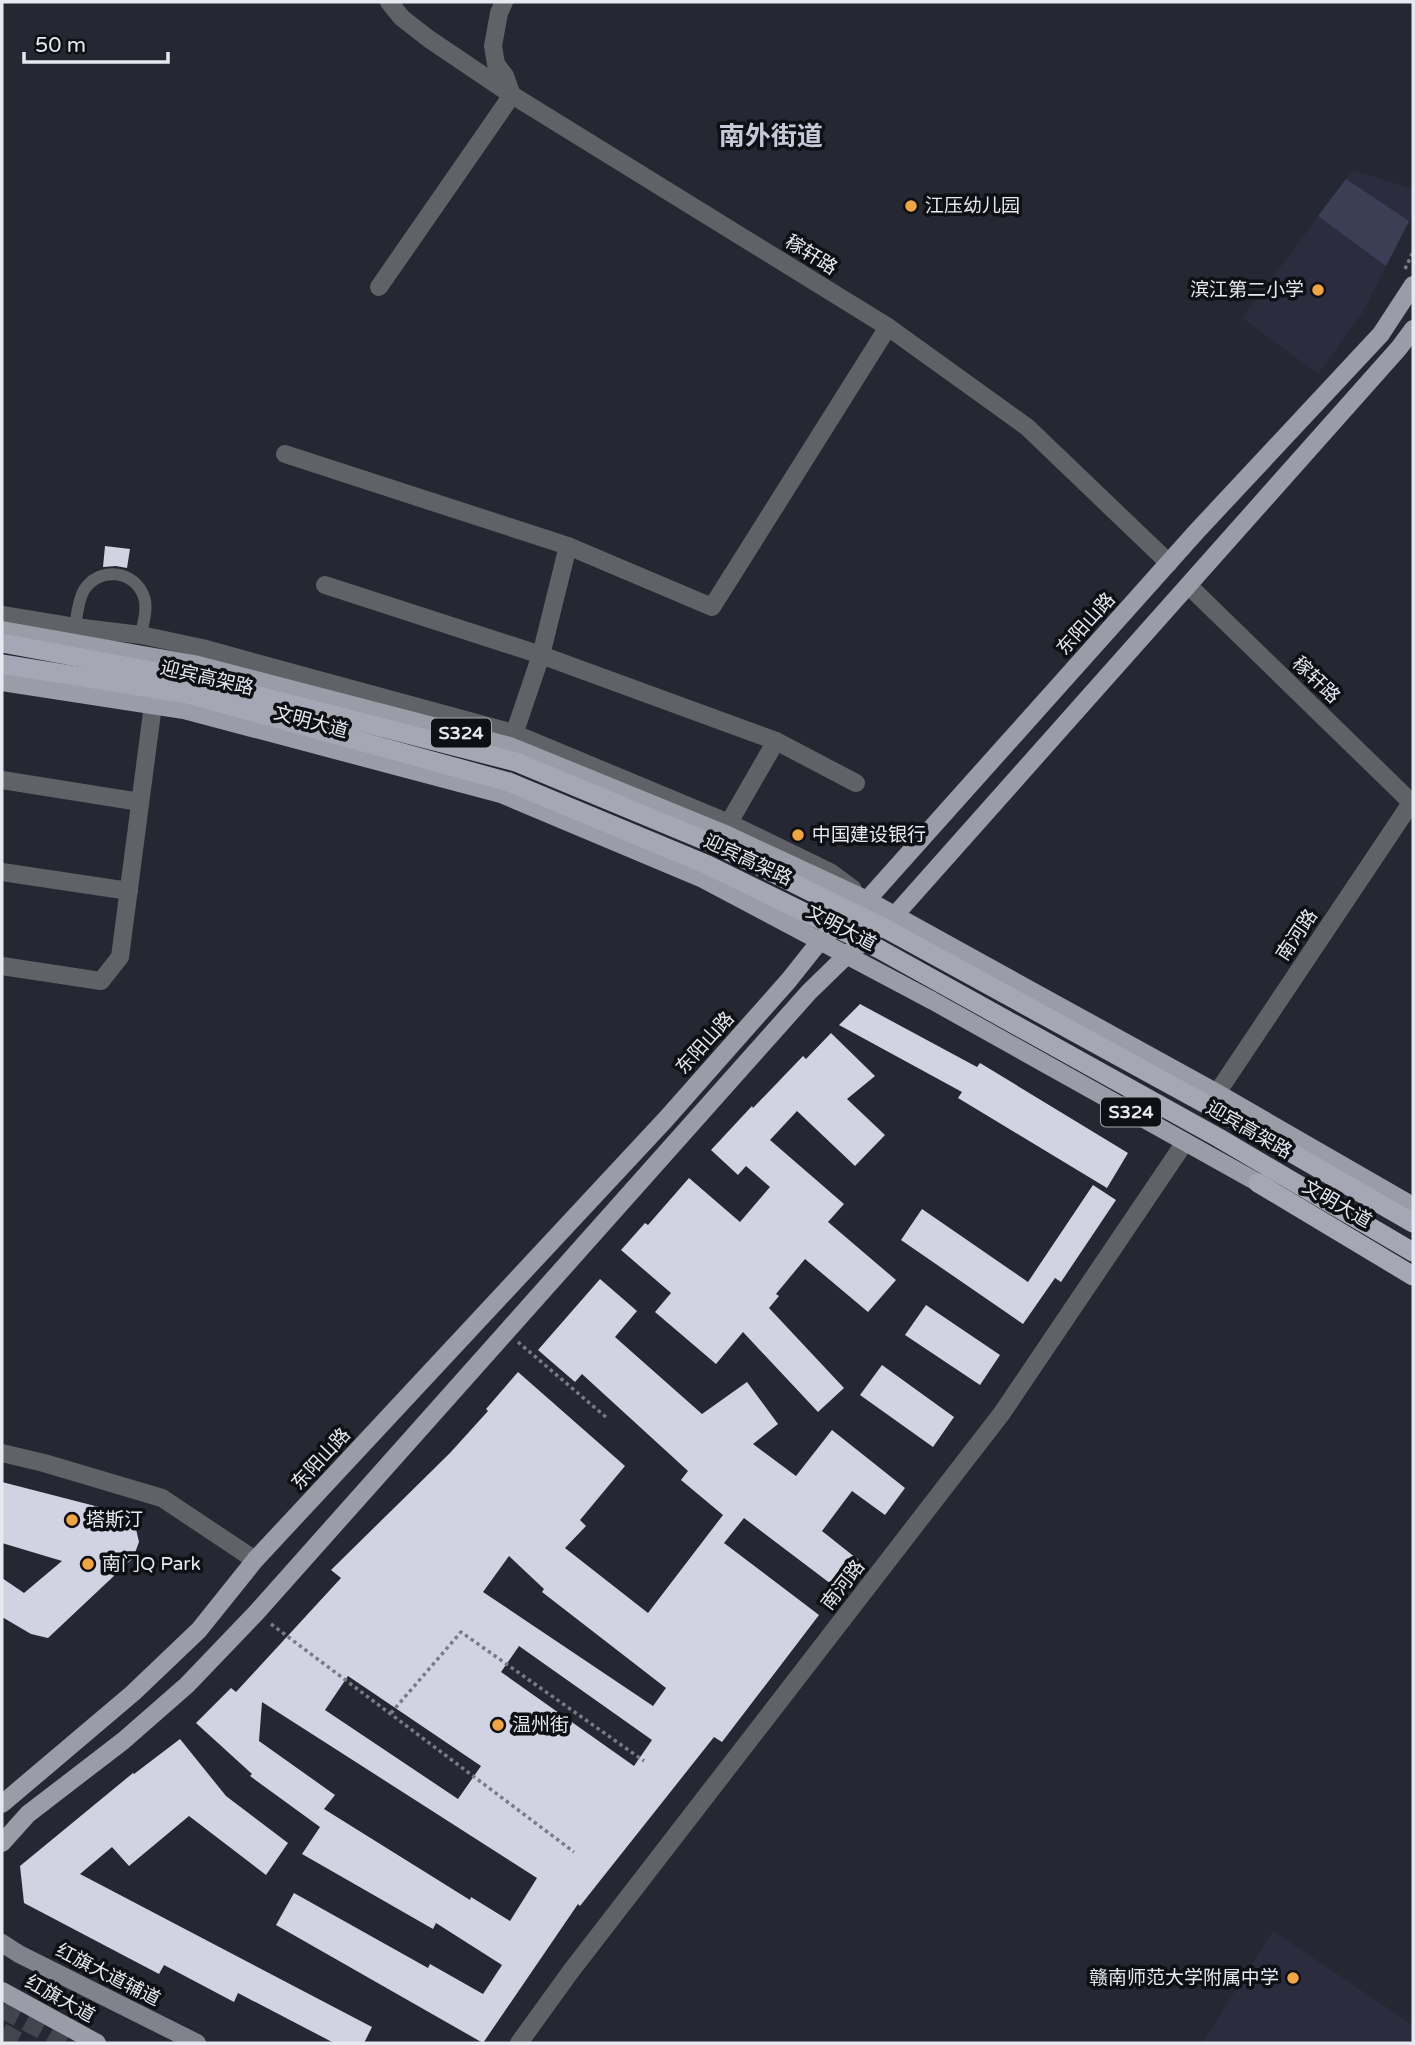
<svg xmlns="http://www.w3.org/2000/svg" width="1415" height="2045" viewBox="0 0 1415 2045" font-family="'Varela Round','Noto Sans SC',sans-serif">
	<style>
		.built { fill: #2b2d3e }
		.green { fill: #3b3e55 }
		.building { fill: #d1d3e2; fill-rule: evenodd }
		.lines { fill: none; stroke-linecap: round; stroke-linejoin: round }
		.primary-tunnel { stroke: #42444e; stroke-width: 18; stroke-dasharray: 18 9; stroke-linecap: butt }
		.path { stroke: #7a7b85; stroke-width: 3.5; stroke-dasharray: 3.5 3.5; stroke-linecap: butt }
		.service { stroke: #616268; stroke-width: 12 }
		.minor { stroke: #616268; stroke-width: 18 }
		.tertiary { stroke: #616268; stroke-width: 18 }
		.secondary { stroke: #81828c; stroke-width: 18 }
		.primary { stroke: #9a9ca8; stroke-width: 18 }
		.trunk { stroke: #a6a7b4; stroke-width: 19 }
		.poi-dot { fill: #f1a540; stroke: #0f1015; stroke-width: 2.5 }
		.labels { text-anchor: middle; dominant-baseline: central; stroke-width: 7; stroke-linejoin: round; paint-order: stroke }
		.shield { fill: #0f1015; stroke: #a6a7ae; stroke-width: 2 }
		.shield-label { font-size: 18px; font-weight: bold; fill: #e7e8f0 }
		.poi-label { font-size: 19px; fill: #e7e8f0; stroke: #0f1015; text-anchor: start }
		.street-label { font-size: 19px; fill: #e7e8f0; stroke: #0f1015 }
		.district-label { font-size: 26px; font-weight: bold; fill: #c7c9d8; stroke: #0f1015 }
	</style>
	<rect width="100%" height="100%" fill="#252732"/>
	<g class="built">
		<polygon points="1353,170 1413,189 1413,214 1361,315 1318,374 1242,318"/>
		<polygon points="1273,1931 1413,2025 1413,2043 1202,2043"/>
	</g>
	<polygon class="green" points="1346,179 1409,221 1386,266 1318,216"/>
	<g class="building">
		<polygon points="105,546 130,549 127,568 116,566 103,567"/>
		<polygon points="860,1004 977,1067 980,1063 1128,1153 1107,1188 958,1098 962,1092 839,1025"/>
		<polygon points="831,1033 875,1076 847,1099 885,1135 855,1166 797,1111 770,1140 844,1204 828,1222 896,1280 868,1312 805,1259 776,1294 779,1296 769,1308 844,1388 818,1412 743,1332 716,1364 655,1312 671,1293 621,1250 645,1223 648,1225 689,1178 740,1222 770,1187 746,1166 738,1175 711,1150 752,1106 753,1108 803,1056 806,1059"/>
		<polygon points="1093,1185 1116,1200 1061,1282 1055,1278 1023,1324 901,1240 922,1209 1028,1282"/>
		<path d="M600 1279 637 1311 615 1337 702 1414 747 1382 778 1424 753 1444 796 1476 832 1430 905 1488 885 1515 852 1491 822 1531 861 1562 839 1590 744 1518 724 1543 819 1615 722 1742 714 1737 580 1906 578 1904 483 2043 276 1925 294 1893 428 1968 430 1964 483 1994 502 1965 436 1923 433 1929 302 1854 320 1827 250 1776 252 1774 196 1723 231 1688 236 1692 341 1578 331 1570 450 1453 488 1411 486 1409 518 1372 625 1466 580 1520 586 1526 565 1548 648 1613 723 1515 681 1480 688 1471 582 1374 575 1382 538 1350ZM509 1556 544 1589 542 1592 666 1688 653 1706 483 1592ZM519 1646 652 1740 634 1766 501 1672ZM348 1676 481 1766 458 1799 325 1710ZM262 1702 537 1878 510 1921 471 1897 470 1900 324 1809 335 1795 259 1741Z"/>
		<polygon points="926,1305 1000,1355 980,1385 905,1335"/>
		<polygon points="882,1365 954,1417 933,1447 860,1395"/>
		<polygon points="2,1482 130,1515 136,1529 139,1542 133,1558 48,1638 31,1634 2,1617 2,1578 24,1593 62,1561 2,1543"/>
		<polygon points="180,1739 226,1796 288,1843 266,1875 189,1816 129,1866 112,1847 80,1874 372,2027 364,2043 334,2043 238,1993 234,2002 164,1965 159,1974 24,1903 20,1866 133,1773 134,1774"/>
	</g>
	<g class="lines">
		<g class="primary-tunnel">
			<polyline points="2,2009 65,2043"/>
			<polyline points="2,2032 22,2043"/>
		</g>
		<g class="path">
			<polyline points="1405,269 1413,252"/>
			<polyline points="518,1342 607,1418"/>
			<polyline points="271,1624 574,1852"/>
			<polyline points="391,1713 461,1632 644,1761"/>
		</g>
		<path class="service" d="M75 627C77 615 78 600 84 590 99 566 135 570 144 597 148 609 143 623 141 635"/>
		<g class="minor">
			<polyline points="379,287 512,95"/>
			<polyline points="285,454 568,546 712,607 888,327"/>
			<polyline points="325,585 541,655 776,741 856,783"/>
			<polyline points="510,746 541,655 568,546"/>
			<polyline points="2,780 140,802"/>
			<polyline points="723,833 776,741"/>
			<polyline points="2,872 129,891"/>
			<polyline points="2,966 101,981 120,957 153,705"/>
			<polyline points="2,1453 44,1463 162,1498 255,1560"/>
		</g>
		<g class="tertiary">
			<polyline points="389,2 402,18 429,39 512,95 888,327 1027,427 1169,563"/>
			<polyline points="504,2 499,13 493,46 496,64 505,76 512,95"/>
			<polyline points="1189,586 1413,804"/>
			<polyline points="2,615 75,627 141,635 202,648 513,733 729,823 830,872 853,889"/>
			<polyline points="1217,1093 1413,800"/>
			<polyline points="519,2043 571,1971 1002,1413 1185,1142"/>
		</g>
		<polyline class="secondary" points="2,1943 19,1954 197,2043"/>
		<g class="primary">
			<polyline points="2,630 194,664 510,746 723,833 867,900 1217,1093 1413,1206"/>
			<polyline points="2,682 184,710 501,794 703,879 933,1001 1271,1190"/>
			<polyline points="2,1804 133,1693 199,1630 255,1560 666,1119 789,980 820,941 867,900 1197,531 1381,334 1413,285"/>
			<polyline points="2,1843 28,1814 123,1741 187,1685 256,1613 809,992 847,955 895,915 1399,348 1413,329"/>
			<polyline points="2,1991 97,2043"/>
		</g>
		<g class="trunk">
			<polyline points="2,643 189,678 516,762 718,846 888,930 1231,1118 1413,1223"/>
			<polyline points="2,664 188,694 509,782 708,865 879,949 1219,1138 1413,1252"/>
			<polyline points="1258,1183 1413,1276"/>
		</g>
	</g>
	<g class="poi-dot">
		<circle cx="911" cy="206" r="7"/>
		<circle cx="1318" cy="290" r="7"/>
		<circle cx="798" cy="835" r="7"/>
		<circle cx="72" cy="1520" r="7"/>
		<circle cx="88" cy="1564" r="7"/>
		<circle cx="498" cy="1725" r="7"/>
		<circle cx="1293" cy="1978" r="7"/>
	</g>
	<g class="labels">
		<g class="shield">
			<rect x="431" y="718.5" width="60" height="29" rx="5"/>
			<rect x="1101" y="1097.5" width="60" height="29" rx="5"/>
		</g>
		<g class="shield-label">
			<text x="461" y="733">S324</text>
			<text x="1131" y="1112">S324</text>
		</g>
		<g class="poi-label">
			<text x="925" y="206">江压幼儿园</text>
			<text x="1304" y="290" text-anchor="end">滨江第二小学</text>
			<text x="812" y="835">中国建设银行</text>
			<text x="86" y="1520">塔斯汀</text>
			<text x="102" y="1564">南门Q Park</text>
			<text x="512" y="1725">温州街</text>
			<text x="1279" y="1978" text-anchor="end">赣南师范大学附属中学</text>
		</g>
		<g class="street-label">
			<text transform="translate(811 255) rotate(32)">稼轩路</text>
			<text transform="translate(1086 624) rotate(-48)">东阳山路</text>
			<text transform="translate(207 678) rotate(13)">迎宾高架路</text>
			<text transform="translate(1316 680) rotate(44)">稼轩路</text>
			<text transform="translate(311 722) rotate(15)">文明大道</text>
			<text transform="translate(748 860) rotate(25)">迎宾高架路</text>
			<text transform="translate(841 928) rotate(28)">文明大道</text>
			<text transform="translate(1297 935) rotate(-56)">南河路</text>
			<text transform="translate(705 1043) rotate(-48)">东阳山路</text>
			<text transform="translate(1249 1130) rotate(30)">迎宾高架路</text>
			<text transform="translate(1337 1204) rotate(30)">文明大道</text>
			<text transform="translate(321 1459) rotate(-47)">东阳山路</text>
			<text transform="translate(843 1585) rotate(-52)">南河路</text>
			<text transform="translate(108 1975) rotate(27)">红旗大道辅道</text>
			<text transform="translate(60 1999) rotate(29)">红旗大道</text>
		</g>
		<g class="district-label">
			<text x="771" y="136">南外街道</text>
		</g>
	</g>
	<rect width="1415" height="2045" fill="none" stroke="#e7e8f0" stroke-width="7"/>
	<path d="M24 52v10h144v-10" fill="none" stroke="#e7e8f0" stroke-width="3.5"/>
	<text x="35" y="52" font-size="21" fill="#e7e8f0" stroke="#0f1015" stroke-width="5" paint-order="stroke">50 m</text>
</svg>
